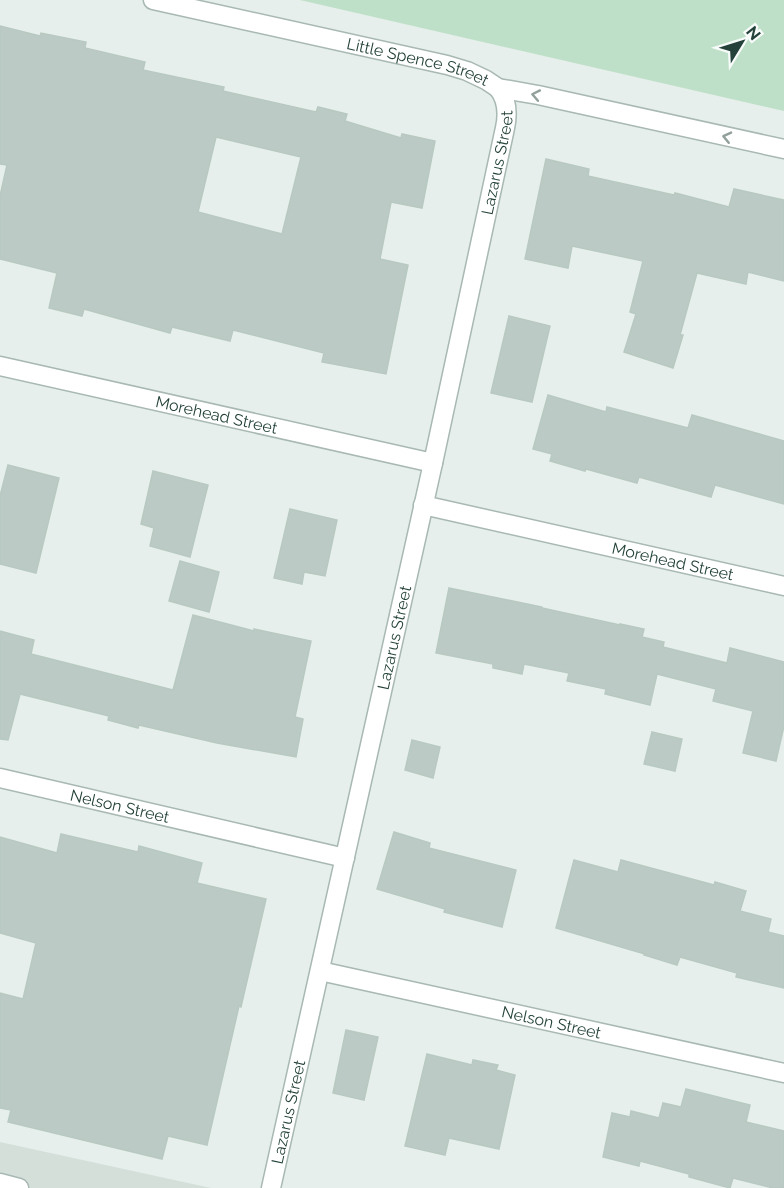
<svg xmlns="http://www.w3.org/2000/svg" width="784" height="1188" viewBox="0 0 784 1188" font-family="Raleway,sans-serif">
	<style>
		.built { fill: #d4dfda }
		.green { fill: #bfe0c8 }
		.building { fill: #bbcac4; stroke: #b8c9c2; stroke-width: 1.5; fill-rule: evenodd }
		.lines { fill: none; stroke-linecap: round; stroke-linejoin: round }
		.minor-casing { stroke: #a8b8b2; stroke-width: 21 }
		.minor { stroke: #fff; stroke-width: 18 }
		.oneway { stroke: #92a09c }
		.labels { text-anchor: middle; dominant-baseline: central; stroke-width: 4.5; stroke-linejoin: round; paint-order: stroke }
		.street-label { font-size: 16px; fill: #24423a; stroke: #f7fbf9 }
	</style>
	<rect width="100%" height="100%" fill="#e6efeb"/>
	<polygon class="built" points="0,1142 211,1188 0,1188"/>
	<polygon class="green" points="300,0 784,0 784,111"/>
	<g class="building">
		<path d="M0 26 40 36 41 33 86 42 85 48 145 62 143 70 224 87 223 91 316 112 318 107 347 114 345 121 401 138 402 134 435 141 422 208 391 202 380 259 408 265 386 374 322 362 324 353 233 330 230 341 172 327 170 333 84 309 82 316 49 308 57 273 0 259V196L7 165 0 164ZM216 137 301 157 282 234 198 212Z"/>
		<polygon points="546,159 589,169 588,176 674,195 675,193 729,207 734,189 784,200 784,281 748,272 746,284 697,273 680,335 683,335 673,368 624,352 636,314 630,312 643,261 572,246 568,268 525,259"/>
		<polygon points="509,316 550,326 532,402 491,393"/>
		<polygon points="548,395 606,412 607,407 688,428 692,415 784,441 784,504 715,485 711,497 639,477 637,483 586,469 585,471 550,461 552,454 533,449"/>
		<polygon points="8,465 59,478 36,573 0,564 0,496"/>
		<polygon points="153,471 208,485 190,557 150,546 154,528 141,524"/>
		<polygon points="290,509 337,520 325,576 304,572 302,584 274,578"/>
		<polygon points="180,561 219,572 209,612 169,601"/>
		<polygon points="449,588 542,607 542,608 620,625 620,624 644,629 642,637 664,642 663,647 727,663 730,648 784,662 784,726 776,761 743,753 753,711 713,701 716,689 657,674 650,705 605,694 606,689 567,681 569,673 524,664 522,674 493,668 493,664 436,653"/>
		<polygon points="193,615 254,631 254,629 311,641 295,717 303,719 296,757 217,743 139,725 138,728 108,720 109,716 20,694 8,740 0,739 0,631 34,640 31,654 173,690"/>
		<polygon points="652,732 682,739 675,771 644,764"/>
		<polygon points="412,740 440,747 433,778 405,770"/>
		<polygon points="394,832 430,843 429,848 516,870 502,927 444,912 445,909 377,889"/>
		<polygon points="61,834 138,852 139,846 202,863 197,883 266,899 241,1007 239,1006 207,1145 168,1136 162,1159 8,1122 11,1110 0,1108 0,993 23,999 36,943 0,933 0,837 57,853"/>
		<polygon points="574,860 618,872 621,860 714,885 715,882 746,891 740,911 771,919 768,932 784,936 784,988 736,977 737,973 680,957 677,965 644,955 645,954 556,928"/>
		<polygon points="346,1030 378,1037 364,1100 333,1093"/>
		<polygon points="427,1054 472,1065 473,1060 498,1065 496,1070 515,1075 499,1149 449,1138 445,1155 405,1146"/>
		<polygon points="686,1089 750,1105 746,1122 784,1131 784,1188 773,1188 733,1178 730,1188 689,1177 689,1174 640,1161 639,1166 603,1157 612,1113 630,1117 631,1111 659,1118 663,1103 681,1107"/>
	</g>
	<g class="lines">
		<g class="minor-casing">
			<g id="minor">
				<path id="s1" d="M153 0 447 65 467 71 486 80 498 88 538 95 784 149"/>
				<path id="s2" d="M0 366 433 463"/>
				<path id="s3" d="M423 505 784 586"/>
				<path id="s4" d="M0 778 345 858"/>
				<path id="s5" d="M320 971 784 1073"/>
				<polyline points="0,1183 19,1188"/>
				<path id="s6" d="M271 1188 433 463 505 128C508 114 507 99 498 88"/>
			</g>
		</g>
		<use href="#minor" class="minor"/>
	</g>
	<defs><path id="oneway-chevron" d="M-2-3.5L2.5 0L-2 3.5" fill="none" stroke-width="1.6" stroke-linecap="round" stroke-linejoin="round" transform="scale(1.5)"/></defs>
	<g class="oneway">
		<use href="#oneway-chevron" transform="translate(536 95) rotate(-169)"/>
		<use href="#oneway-chevron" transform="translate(727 137) rotate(-167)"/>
	</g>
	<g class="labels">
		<g class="street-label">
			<text stroke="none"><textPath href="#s1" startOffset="272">Little Spence Street</textPath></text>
			<text stroke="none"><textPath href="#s6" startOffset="1050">Lazarus Street</textPath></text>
			<text stroke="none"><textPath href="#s2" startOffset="222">Morehead Street</textPath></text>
			<text stroke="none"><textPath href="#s3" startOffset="256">Morehead Street</textPath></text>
			<text stroke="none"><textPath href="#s6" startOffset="564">Lazarus Street</textPath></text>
			<text stroke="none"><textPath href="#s4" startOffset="123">Nelson Street</textPath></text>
			<text stroke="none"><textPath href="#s5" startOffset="237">Nelson Street</textPath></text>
			<text stroke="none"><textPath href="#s6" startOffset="78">Lazarus Street</textPath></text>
		</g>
	</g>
	<g transform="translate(742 42) rotate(52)" stroke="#f7fbf9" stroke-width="4.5" paint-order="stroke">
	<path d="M0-4.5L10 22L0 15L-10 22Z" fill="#24423a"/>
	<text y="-9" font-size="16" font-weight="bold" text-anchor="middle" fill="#24423a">N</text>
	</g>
</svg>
